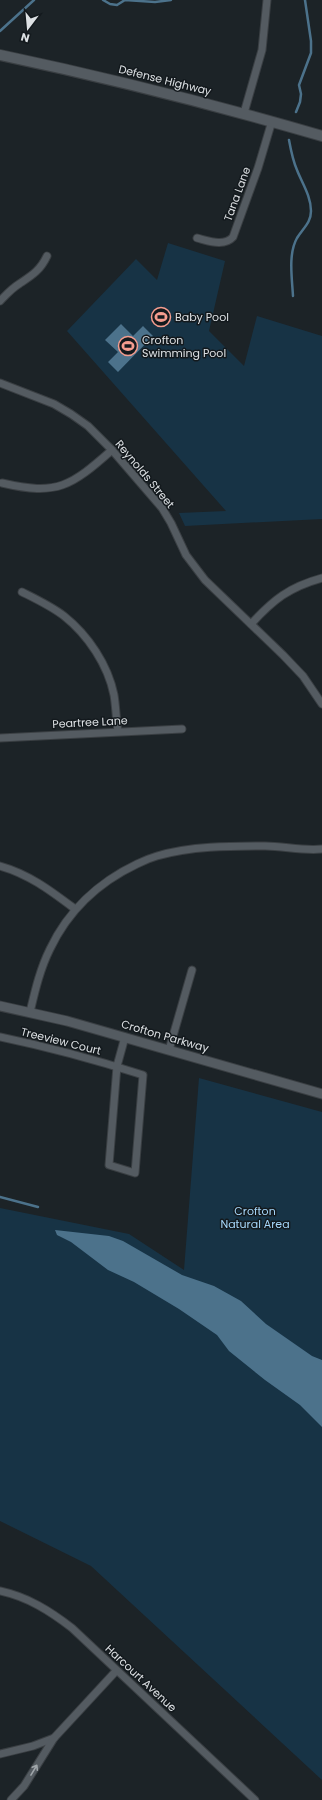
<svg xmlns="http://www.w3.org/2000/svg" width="322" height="1800" viewBox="0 0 322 1800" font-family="Poppins,sans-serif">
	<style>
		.green { fill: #173345 }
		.water { fill: #4c728b }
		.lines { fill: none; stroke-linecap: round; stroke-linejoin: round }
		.stream { stroke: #4c728b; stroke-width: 2.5 }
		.minor-casing { stroke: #3a3f43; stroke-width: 9 }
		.tertiary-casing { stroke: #3a3f43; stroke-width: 11 }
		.secondary-casing { stroke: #3a3f43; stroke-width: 12 }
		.minor { stroke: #545b61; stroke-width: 7 }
		.tertiary { stroke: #545b61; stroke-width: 9 }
		.secondary { stroke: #545b61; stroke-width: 10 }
		.oneway { stroke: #9fa5a9 }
		.labels { text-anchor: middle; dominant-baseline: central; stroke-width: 3; stroke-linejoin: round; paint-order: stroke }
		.street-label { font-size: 11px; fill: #dde1e4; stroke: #13191d }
		.poi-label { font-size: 11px; fill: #dde1e4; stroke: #13191d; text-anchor: start }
		.park-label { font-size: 11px; fill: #a6d7fa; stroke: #13191d }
	</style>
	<rect width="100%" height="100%" fill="#1c2327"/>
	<g class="green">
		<polygon points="168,243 225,261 209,331 244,366 257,316 322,336 322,519 185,526 179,513 226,511 67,331 136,259 157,280"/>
		<polygon points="199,1078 322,1112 322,1780 91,1566 0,1521 0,1208 129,1234 184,1270"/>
	</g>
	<g class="water">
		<polygon points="160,311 167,318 161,323 155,317"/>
		<polygon points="121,324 133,336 143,326 153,336 118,372 108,362 118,352 105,340"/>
		<polygon points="55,1230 109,1236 123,1241 182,1275 214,1286 241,1301 266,1324 312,1356 322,1360 322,1427 300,1405 265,1380 229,1351 217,1335 179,1309 134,1282 108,1270 71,1242 57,1235"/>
	</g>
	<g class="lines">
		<g class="stream">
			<polyline points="103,0 110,4 117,5 125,0 155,2 171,0"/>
			<polyline points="0,31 34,0"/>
			<polyline points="296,112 300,102 301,94 299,85 311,53 311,41 305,0"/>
			<path d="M289 140C291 151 293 161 297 170 302 183 311 196 311 211 311 223 303 228 297 238 288 254 292 278 293 296"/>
			<polyline points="0,1197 38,1207"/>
		</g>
		<g class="minor-casing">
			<g id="minor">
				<polyline points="244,113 262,50 267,0"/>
				<path d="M197 238C209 241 224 247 233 237L258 168 272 121"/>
				<path d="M0 301C6 295 11 289 19 284 31 276 40 271 47 256"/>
				<polyline points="0,383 54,404 71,414 88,426 112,450 162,508 171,523 186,555 205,580 283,655 303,676 322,704"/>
				<path d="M2 483C58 496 71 486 112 450"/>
				<path d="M22 592C36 599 51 606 64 616 88 635 108 665 114 695 116 707 116 719 118 731"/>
				<path d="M251 624C273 600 289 587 322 578"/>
				<polyline points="0,738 182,729"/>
				<path d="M0 866C29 874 51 891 75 909"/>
				<path d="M30 1012C35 991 40 969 50 949 68 911 99 882 137 864 143 861 150 858 157 856 191 846 229 846 265 846 284 846 302 851 322 849"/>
				<path d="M0 1037C48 1047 96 1060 143 1075L135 1173 109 1165 117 1066 125 1037"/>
				<polyline points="169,1050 192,970"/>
				<path d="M0 1591C28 1597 50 1611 72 1628L255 1800"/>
				<polyline points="0,1754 33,1746 54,1738"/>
				<polyline points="11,1800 24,1786 54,1738 116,1671"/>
			</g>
		</g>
		<g class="tertiary-casing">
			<polyline id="tertiary" points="0,1006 67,1021 322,1094"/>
		</g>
		<g class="secondary-casing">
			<path id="secondary" d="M0 55C109 78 216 105 322 136"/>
		</g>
		<use href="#minor" class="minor"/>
		<use href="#tertiary" class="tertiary"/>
		<use href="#secondary" class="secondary"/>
	</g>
	<defs><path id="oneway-shaft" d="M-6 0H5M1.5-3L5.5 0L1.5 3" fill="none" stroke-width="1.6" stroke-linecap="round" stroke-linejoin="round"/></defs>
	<use class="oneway" href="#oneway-shaft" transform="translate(34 1770) rotate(-59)"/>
	<defs>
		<g id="stadium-ring" transform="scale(1)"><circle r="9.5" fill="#13191d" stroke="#f59d8f" stroke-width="1.5"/><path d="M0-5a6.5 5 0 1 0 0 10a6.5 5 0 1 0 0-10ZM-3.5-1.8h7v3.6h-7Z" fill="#f59d8f"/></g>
	</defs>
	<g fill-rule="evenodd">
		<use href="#stadium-ring" x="161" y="317"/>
		<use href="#stadium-ring" x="128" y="346"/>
	</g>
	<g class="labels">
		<g class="street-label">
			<text transform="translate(165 80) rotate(14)">Defense Highway</text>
			<text transform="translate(237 194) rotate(-70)">Tana Lane</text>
			<text transform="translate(145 474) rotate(50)">Reynolds Street</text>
			<text transform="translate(90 722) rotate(-3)">Peartree Lane</text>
			<text transform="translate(165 1036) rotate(16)">Crofton Parkway</text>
			<text transform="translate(61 1041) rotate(14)">Treeview Court</text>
			<text transform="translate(141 1678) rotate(43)">Harcourt Avenue</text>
		</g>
		<g class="poi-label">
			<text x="175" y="317">Baby Pool</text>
			<text x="142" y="340">Crofton<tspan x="142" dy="13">Swimming Pool</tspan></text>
		</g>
		<g class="park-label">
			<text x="255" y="1211">Crofton<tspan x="255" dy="13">Natural Area</tspan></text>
		</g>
	</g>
	<g transform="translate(28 28) rotate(196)" stroke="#13191d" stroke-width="3" paint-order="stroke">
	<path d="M0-3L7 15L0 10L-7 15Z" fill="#dde1e4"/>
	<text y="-6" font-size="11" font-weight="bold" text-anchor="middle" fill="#dde1e4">N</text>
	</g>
</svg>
